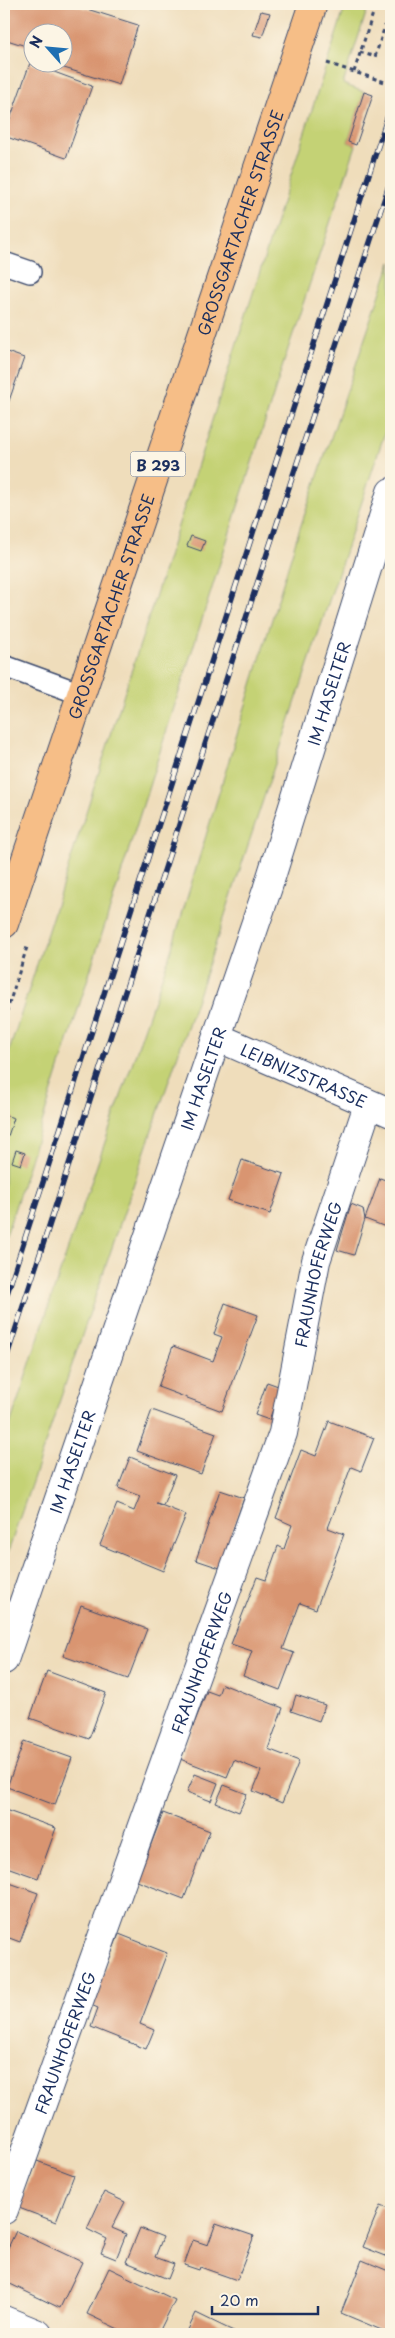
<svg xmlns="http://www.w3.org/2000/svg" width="395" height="2338" viewBox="0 0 395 2338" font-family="'Playpen Sans',sans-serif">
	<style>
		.green { fill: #c4d274; stroke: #708069 }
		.building { fill: #d99571 }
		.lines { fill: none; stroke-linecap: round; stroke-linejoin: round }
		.lane-casing { stroke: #3b496c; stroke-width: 24 }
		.street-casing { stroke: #3b496c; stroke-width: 30 }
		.primary-casing { stroke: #3b496c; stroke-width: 30 }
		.path { stroke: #3b496c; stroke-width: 3; stroke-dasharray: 4 4; stroke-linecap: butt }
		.lane { stroke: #fff; stroke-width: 21 }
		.street { stroke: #fff; stroke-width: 28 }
		.primary { stroke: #f6be87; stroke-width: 28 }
		.rail-casing { stroke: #1b2f5e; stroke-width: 5.5 }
		.rail { stroke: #fcf5e5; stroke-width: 4; stroke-dasharray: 11; stroke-linecap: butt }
		.labels { text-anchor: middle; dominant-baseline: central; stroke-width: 4; stroke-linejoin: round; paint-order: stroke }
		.shield { fill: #fcf5e5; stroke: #5e6a86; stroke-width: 1 }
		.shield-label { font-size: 15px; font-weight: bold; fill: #1b2f5e }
		.street-label { font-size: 16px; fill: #1b2f5e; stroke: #fcf5e5 }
	</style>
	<rect width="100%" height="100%" fill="#fcf5e5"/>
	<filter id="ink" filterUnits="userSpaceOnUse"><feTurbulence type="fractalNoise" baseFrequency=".02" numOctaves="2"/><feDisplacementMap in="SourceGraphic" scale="10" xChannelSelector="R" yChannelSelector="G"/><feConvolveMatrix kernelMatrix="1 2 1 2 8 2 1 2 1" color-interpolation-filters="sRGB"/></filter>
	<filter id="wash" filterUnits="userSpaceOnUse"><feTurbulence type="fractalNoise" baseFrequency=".0096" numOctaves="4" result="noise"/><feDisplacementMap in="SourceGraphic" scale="20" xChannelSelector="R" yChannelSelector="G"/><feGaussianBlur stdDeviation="1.12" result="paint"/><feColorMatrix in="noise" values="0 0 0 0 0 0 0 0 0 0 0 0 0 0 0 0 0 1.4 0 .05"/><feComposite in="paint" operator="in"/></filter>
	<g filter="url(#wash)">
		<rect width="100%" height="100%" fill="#efddbb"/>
		<g class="green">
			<polygon points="346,4 369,4 343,84 364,92 348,142 356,145 289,346 4,1242 4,1067"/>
			<polygon points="391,262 391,414 206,972 4,1564 4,1443 57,1281 169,957 297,537"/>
		</g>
		<g id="blocks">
			<g class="building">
				<polygon points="4,4 71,4 138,25 119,85 48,63 62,62 62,32 32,32 32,48 4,39"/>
				<polygon points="261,11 270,13 262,37 253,35"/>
				<polygon points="30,63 92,86 66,158 4,136"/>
				<polygon points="364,92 373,95 356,145 348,142"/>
				<polygon points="4,351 24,358 4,415"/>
				<polygon points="191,536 205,541 201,551 187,546"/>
				<polygon points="4,1115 14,1118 4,1148"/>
				<polygon points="16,1150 25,1153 21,1165 12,1162"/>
				<polygon points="242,1160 284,1174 270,1214 228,1200"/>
				<polygon points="380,1178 391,1182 391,1229 365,1219"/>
				<polygon points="351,1204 363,1209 365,1219 354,1255 337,1250"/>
				<polygon points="225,1303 258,1315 222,1411 158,1387 173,1346 213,1361 222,1337 214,1334"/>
				<polygon points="267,1382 281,1387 269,1420 255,1415"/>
				<polygon points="152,1410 216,1433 201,1474 137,1451"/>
				<polygon points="329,1421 374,1438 361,1471 351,1467 328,1528 344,1534 316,1609 300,1603 283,1649 294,1653 280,1690 243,1676 252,1651 231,1644 257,1577 266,1580 278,1546 284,1549 292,1525 276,1518 301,1450 316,1456"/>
				<polygon points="130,1457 175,1475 163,1505 156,1503 186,1515 163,1571 100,1545 117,1504 134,1511 140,1496 118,1488"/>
				<polygon points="220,1490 244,1498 220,1568 196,1560"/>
				<polygon points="81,1605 147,1629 128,1679 63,1656"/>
				<polygon points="47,1671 106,1693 89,1739 30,1718"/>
				<polygon points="222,1684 283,1708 268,1749 299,1761 282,1803 253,1791 261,1771 234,1760 227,1777 180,1759 207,1691 218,1695"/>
				<polygon points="296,1695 325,1705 319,1721 291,1711"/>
				<polygon points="24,1741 72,1758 55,1805 7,1787"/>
				<polygon points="195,1774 218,1783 211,1801 187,1792"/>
				<polygon points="224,1785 247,1794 239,1812 216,1803"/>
				<polygon points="5,1810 56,1828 38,1878 4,1866"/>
				<polygon points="163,1813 210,1831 184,1899 137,1881"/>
				<polygon points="4,1881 38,1893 20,1942 4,1936"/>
				<polygon points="119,1934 167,1953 140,2024 154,2030 146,2049 91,2027 98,2008 91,2005"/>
				<polygon points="37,2161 74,2175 56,2222 19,2208"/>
				<polygon points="104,2192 125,2202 112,2228 126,2234 116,2259 101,2253 107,2239 87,2229"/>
				<polygon points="380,2206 391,2210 391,2258 363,2247"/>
				<polygon points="216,2223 254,2236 237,2280 200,2267 199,2270 184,2265 193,2240 208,2245"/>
				<polygon points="140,2228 163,2237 155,2257 174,2264 168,2279 126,2262"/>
				<polygon points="16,2231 82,2262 60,2308 4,2281 4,2256"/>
				<polygon points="362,2260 391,2272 391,2334 341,2313"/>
				<polygon points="109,2268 175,2300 158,2334 129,2334 87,2314"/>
				<polygon points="196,2313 227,2328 240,2334 186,2334"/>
			</g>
		</g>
	</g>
	<g filter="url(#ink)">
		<use href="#blocks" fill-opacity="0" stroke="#3b496c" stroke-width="1"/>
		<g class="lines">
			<g class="lane-casing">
				<g id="lane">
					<polyline points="4,263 30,272"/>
					<polyline points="4,666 81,694"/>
				</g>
			</g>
			<g class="street-casing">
				<g id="street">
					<path id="s1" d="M217 1037 391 1113"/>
					<path id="s2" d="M4 1660 267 890 391 492"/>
					<path id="s3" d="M4 2210 283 1433 316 1261 368 1105"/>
					<polyline points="4,2320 38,2334"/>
				</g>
			</g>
			<g class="primary-casing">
				<g id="primary">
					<path id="s4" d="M4 924 313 4"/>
				</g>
			</g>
			<g class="path">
				<polyline points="360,52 375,57 391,7"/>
				<polyline points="327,63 391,84"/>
				<polyline points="354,72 376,4"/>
				<polyline points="4,1020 27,947"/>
			</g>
			<use href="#lane" class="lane"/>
			<use href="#street" class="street"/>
			<use href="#primary" class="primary"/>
			<g class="rail-casing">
				<g id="rail">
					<polyline points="4,1303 391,106"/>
					<polyline points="4,1365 258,581 391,179"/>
				</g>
			</g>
			<use href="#rail" class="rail"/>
		</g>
	</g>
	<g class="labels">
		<rect class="shield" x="130.5" y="451.5" width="55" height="25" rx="4"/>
		<g class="shield-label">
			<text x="158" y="464">B 293</text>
		</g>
		<g class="street-label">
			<text stroke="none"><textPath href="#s4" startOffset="740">GROSSGARTACHER STRASSE</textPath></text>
			<text stroke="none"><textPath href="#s4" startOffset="335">GROSSGARTACHER STRASSE</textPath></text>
			<text stroke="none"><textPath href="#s2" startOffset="1020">IM HASELTER</textPath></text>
			<text stroke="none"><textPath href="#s1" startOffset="95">LEIBNIZSTRASSE</textPath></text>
			<text stroke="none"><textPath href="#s2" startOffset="615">IM HASELTER</textPath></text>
			<text stroke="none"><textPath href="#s3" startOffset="988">FRAUNHOFERWEG</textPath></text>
			<text stroke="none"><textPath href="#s2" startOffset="210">IM HASELTER</textPath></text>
			<text stroke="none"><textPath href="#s3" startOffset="582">FRAUNHOFERWEG</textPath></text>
			<text stroke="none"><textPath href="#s3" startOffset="178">FRAUNHOFERWEG</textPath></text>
		</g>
	</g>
	<rect width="395" height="2338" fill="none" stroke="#fcf5e5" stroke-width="20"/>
	<g transform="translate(48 48) rotate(297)"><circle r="24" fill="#fcf5e5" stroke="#a2a6af"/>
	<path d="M0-4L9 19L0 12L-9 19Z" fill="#1f6fb2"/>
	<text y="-8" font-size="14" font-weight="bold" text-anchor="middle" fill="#1b2f5e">N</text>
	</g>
	<path d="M212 2306v8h106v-8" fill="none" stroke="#1b2f5e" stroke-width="2.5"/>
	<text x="220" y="2306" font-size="15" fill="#1b2f5e" stroke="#fcf5e5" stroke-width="4" paint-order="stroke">20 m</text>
</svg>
